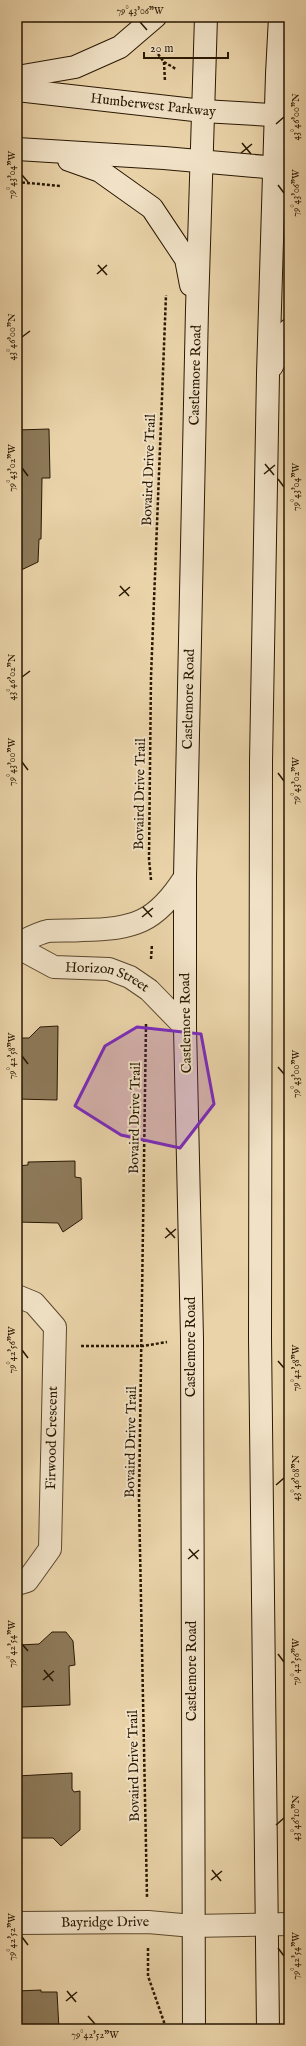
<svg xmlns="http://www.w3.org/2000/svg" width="306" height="2046" viewBox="0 0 306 2046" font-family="'IM FELL English',serif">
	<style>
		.building { fill: #8d7959; stroke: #291802 }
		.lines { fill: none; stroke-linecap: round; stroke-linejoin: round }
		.minor-casing { stroke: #59472c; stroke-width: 24 }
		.secondary-casing { stroke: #291802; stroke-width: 24 }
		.path { stroke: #291802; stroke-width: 2.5; stroke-dasharray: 3 2; stroke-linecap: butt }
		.minor { stroke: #f1e2c7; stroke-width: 22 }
		.secondary { stroke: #f1e2c7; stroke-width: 22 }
		.marked { fill: #7b2cbf; fill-opacity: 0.2; stroke: #7b2cbf; stroke-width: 3; stroke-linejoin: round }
		.ticks { fill: none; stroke: #291802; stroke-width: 1.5 }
		.labels { text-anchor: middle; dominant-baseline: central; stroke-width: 4; stroke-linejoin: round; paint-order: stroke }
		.street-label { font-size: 14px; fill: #291802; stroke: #f1e2c7 }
		.neatline { fill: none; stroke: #291802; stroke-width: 1.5 }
		.ticks-label { font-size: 10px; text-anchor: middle; fill: #291802 }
	</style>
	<rect width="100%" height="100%" fill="#ead3a9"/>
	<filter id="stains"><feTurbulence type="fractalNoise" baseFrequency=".005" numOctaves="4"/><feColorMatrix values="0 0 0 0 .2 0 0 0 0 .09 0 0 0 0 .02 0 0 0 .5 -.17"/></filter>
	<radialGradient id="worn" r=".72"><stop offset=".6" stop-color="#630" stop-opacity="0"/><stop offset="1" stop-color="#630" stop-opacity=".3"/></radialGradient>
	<g class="building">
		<polygon points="49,429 50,478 42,478 41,539 39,539 38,562 17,572 17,430"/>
		<polygon points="58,1026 57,1100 17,1099 17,1038 29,1038 40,1027"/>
		<polygon points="75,1161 75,1177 81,1178 82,1219 63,1232 58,1223 17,1222 17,1166 28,1165 28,1162"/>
		<polygon points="52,1632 66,1632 73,1641 75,1665 69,1666 70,1705 21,1707 19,1645 39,1644"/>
		<polygon points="72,1773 72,1789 74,1792 80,1791 80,1830 61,1846 53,1838 17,1838 17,1776"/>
		<polygon points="41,1990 41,1992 57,1992 59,2029 17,2029 17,1991"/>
	</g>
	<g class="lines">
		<g class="minor-casing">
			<g id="minor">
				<path d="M17 944C26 940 38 933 48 931 59 930 71 931 82 930 134 929 156 923 185 877"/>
				<path id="s1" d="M17 947 54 967 109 969 130 977 149 990 185 1027"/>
				<polyline points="17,1296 34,1303 55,1327 50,1549 27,1581 17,1584"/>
				<path id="s2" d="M17 1923 148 1922 193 1926 289 1924"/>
			</g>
		</g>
		<g class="secondary-casing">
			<g id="secondary">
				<polyline points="17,77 75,67 120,47 155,17"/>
				<path id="s3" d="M17 90 203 111 289 116"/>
				<polyline points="17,149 164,158 289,169"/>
				<polyline points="69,160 100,171 152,208 186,259 191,285"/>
				<polyline points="272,366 289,330"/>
				<path id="s4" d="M194 2029 192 1338 185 1027V877L197 309 206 17"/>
				<polyline points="268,2029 260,1338 261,761 268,374 277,74 280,17"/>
			</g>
		</g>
		<g class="path">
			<polyline points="155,50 164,62 165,82"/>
			<polyline points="164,62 176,69"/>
			<polyline points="17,182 61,186"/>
			<polyline points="151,880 149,859 151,677 166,295"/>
			<polyline points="151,959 152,944"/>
			<polyline points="146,1024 139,1500 147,1897"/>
			<polyline points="81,1346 143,1346 167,1342"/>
			<polyline points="148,1948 148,1976 164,2022 164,2029"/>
		</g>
		<use href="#minor" class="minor"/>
		<use href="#secondary" class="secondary"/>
	</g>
	<path class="marked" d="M137 1027 201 1034 214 1104 180 1148 121 1135 75 1106 105 1046Z"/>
	<path class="ticks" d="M140 22 147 30M276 124 284 117M242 143 251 154M241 153 252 144M22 175 28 182M278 185 284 193M98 265 107 275M97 274 107 265M22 337 30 331M265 464 274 475M22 468 28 476M264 474 275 465M278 479 284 487M120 586 129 596M119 596 130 587M22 677 30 671M22 762 28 770M278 773 284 781M143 907 152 917M142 917 153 908M22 1056 28 1064M278 1067 284 1074M166 1228 175 1238M165 1238 176 1229M22 1350 28 1358M278 1361 284 1368M276 1485 284 1478M189 1549 198 1559M188 1559 199 1550M22 1644 28 1651M278 1654 284 1662M44 1670 53 1681M43 1680 54 1671M276 1825 284 1818M212 1870 221 1881M211 1880 222 1871M22 1937 28 1945M278 1948 284 1956M67 1991 76 2002M66 2001 77 1992M88 2016 95 2024"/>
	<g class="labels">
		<g class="street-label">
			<text stroke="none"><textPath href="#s3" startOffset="137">Humberwest Parkway</textPath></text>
			<text stroke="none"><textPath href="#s4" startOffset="1654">Castlemore Road</textPath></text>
			<text transform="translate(149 470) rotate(-88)">Bovaird Drive Trail</text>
			<text stroke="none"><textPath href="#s4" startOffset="1330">Castlemore Road</textPath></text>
			<text transform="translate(140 794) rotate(-89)">Bovaird Drive Trail</text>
			<text stroke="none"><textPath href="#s1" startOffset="97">Horizon Street</textPath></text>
			<text transform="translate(186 1023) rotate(-91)">Castlemore Road</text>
			<text transform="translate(135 1118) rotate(-89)">Bovaird Drive Trail</text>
			<text transform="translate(191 1347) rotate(-90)">Castlemore Road</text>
			<text transform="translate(52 1438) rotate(-89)">Firwood Crescent</text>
			<text transform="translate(131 1442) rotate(-89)">Bovaird Drive Trail</text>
			<text transform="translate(192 1671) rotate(-90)">Castlemore Road</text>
			<text transform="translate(134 1766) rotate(-91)">Bovaird Drive Trail</text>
			<text stroke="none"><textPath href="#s2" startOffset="88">Bayridge Drive</textPath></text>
		</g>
	</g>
	<rect width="306" height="2046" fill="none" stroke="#ead3a9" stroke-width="44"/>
	<path d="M144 52v6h84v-6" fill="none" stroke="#291802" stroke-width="2"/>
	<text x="150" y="52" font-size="12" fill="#291802" stroke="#f1e2c7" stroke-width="3" paint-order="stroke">20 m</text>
	<rect x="22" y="22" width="262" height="2002" class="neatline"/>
	<g class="ticks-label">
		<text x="140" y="14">79°43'06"W</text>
		<text transform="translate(295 117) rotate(-90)" y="4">43°46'00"N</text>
		<text transform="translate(11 175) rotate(-90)" y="4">79°43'04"W</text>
		<text transform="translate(295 193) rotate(-90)" y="4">79°43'06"W</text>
		<text transform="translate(11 337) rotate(-90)" y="4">43°46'00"N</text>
		<text transform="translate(11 468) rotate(-90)" y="4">79°43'02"W</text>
		<text transform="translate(295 487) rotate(-90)" y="4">79°43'04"W</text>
		<text transform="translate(11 677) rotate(-90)" y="4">43°46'02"N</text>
		<text transform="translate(11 762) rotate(-90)" y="4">79°43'00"W</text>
		<text transform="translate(295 781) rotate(-90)" y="4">79°43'02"W</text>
		<text transform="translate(11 1056) rotate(-90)" y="4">79°42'58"W</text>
		<text transform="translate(295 1074) rotate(-90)" y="4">79°43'00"W</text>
		<text transform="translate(11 1350) rotate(-90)" y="4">79°42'56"W</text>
		<text transform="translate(295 1368) rotate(-90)" y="4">79°42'58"W</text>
		<text transform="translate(295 1478) rotate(-90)" y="4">43°46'08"N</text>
		<text transform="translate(11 1644) rotate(-90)" y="4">79°42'54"W</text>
		<text transform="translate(295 1662) rotate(-90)" y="4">79°42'56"W</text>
		<text transform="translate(295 1818) rotate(-90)" y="4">43°46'10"N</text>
		<text transform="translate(11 1937) rotate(-90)" y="4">79°42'52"W</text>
		<text transform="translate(295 1956) rotate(-90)" y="4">79°42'54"W</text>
		<text x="95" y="2038">79°42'52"W</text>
	</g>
	<rect width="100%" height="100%" filter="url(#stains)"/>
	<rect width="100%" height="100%" fill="url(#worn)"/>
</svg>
